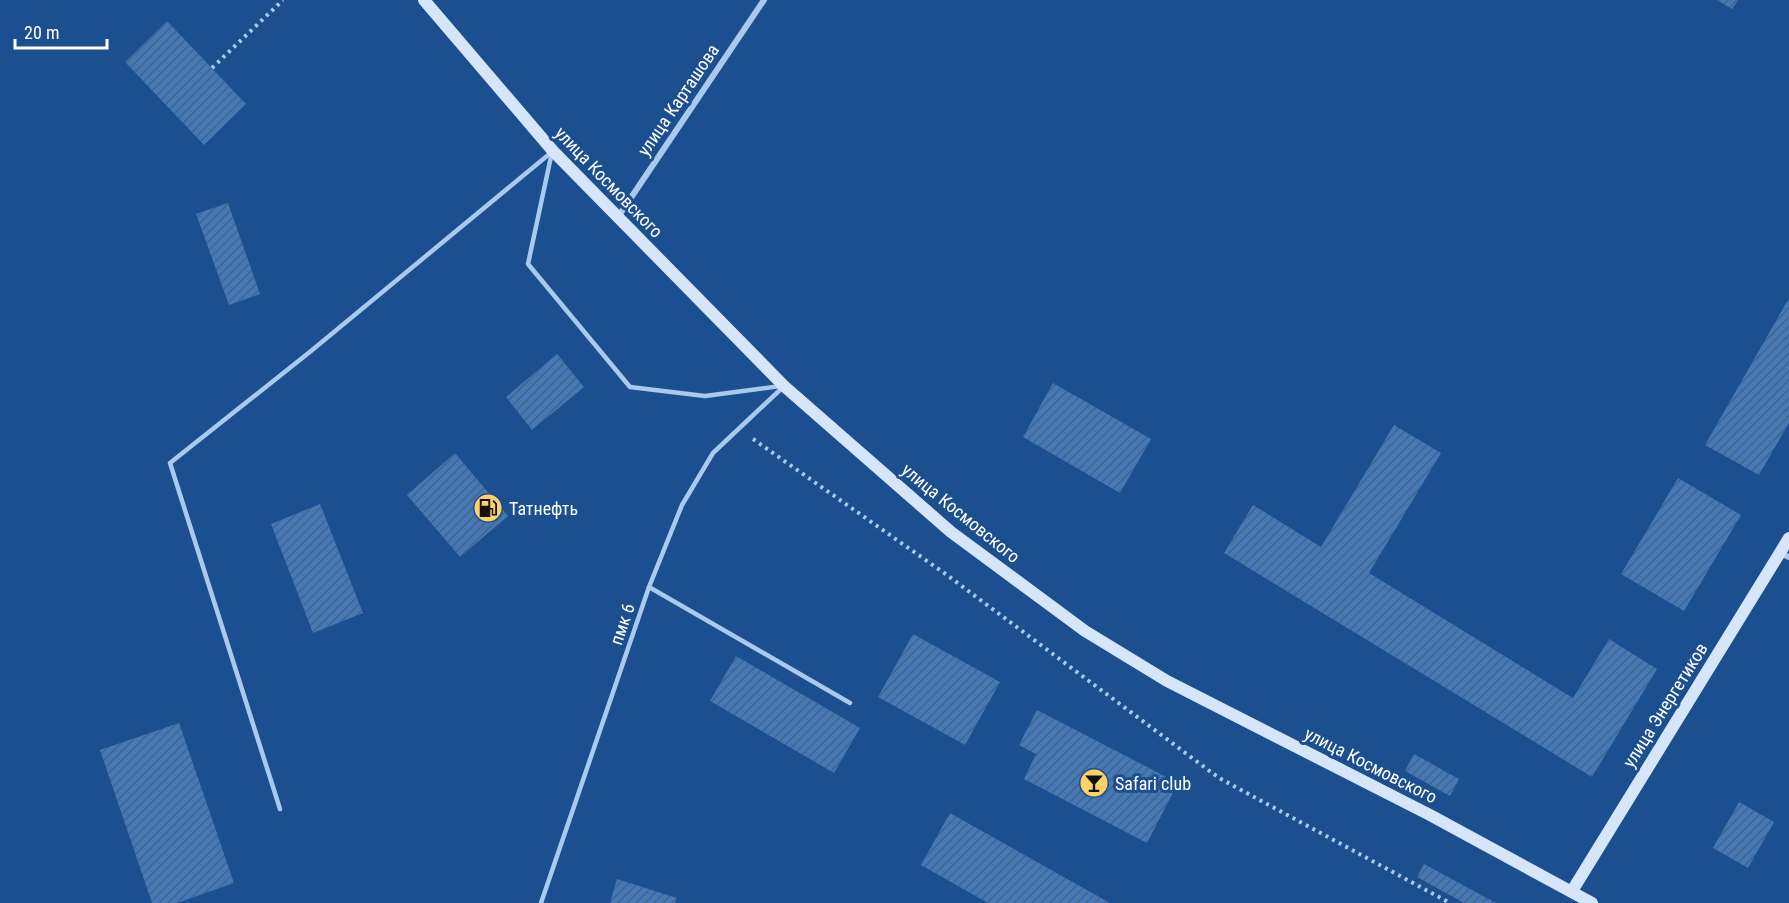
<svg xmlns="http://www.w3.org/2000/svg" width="1789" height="903" viewBox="0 0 1789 903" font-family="'Roboto Condensed',sans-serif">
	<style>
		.building { fill: url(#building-hatch) }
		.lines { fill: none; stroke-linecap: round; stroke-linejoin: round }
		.path { stroke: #a9c9ee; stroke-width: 4; stroke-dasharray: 3 4.5; stroke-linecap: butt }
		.lane { stroke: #a9c9ee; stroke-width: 4.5 }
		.street { stroke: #a9c9ee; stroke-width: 6 }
		.secondary { stroke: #d6e6fa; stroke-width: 12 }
		.labels { text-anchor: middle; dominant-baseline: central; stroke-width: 6; stroke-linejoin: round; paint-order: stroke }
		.street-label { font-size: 18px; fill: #fff; stroke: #1b4f8f }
		.poi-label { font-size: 18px; fill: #fff; stroke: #1b4f8f; text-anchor: start }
	</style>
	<defs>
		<pattern id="building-hatch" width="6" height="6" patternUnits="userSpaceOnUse" patternTransform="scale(1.5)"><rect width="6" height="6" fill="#4478b7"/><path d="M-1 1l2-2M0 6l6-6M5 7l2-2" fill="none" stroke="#486282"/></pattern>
	</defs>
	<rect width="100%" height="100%" fill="#1b4f8f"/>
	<g class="building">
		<polygon points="1717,0 1738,0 1732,9"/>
		<polygon points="167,21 246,104 204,145 125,62"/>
		<polygon points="228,203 260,294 229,305 196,214"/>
		<polygon points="1789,298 1789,423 1759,475 1705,445"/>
		<polygon points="557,354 584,387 532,430 506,397"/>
		<polygon points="1053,383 1151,439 1120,493 1023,437"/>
		<polygon points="1394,425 1441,453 1369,573 1573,698 1609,639 1657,669 1592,777 1224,553 1253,505 1321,547"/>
		<polygon points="455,453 508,516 460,557 407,495"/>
		<polygon points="1678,478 1741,515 1684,611 1621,574"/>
		<polygon points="320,504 363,613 313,633 271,524"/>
		<polygon points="913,634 1000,682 965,745 878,697"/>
		<polygon points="736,656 860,728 834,773 710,701"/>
		<polygon points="1037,710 1178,783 1147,843 1024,779 1036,754 1019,745"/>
		<polygon points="179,723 234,883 177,903 152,903 100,750"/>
		<polygon points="1414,754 1459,779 1450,796 1405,771"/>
		<polygon points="1739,802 1774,822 1748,868 1713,848"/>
		<polygon points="950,813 1110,903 988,903 921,865"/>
		<polygon points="1424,864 1496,903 1464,903 1417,877"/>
		<polygon points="617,879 677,898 675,903 610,903"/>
	</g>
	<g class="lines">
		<g class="path">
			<polyline points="212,68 283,0"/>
			<polyline points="753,439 947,575 1219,778 1450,903"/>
		</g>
		<g class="lane">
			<polyline points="552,152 528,264 630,387 705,396 781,386"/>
			<polyline points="649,587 850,703"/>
			<polyline points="280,809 170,463 311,351 553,151"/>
			<polyline points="541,903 649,587 682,505 713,453 782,388"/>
		</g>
		<g class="street">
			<polyline points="618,217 764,0"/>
			<polyline points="1780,553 1789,557"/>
		</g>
		<g class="secondary">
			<polyline points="424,0 553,151 784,386 951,532 1085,631 1167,681 1430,815 1592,903"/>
			<polyline points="1572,891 1789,538"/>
		</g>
	</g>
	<defs>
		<g id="fuel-disc" transform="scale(1.5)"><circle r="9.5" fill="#ffd166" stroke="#1b4f8f"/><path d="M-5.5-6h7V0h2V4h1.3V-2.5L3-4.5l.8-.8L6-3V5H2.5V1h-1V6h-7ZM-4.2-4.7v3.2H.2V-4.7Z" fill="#111"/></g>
		<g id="bar-disc" transform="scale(1.5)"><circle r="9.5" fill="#ffd166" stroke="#1b4f8f"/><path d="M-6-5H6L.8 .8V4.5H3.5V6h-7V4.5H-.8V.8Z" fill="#111"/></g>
	</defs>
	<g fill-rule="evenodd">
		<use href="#fuel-disc" x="488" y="508"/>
		<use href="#bar-disc" x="1094" y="783"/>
	</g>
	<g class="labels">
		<g class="street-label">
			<text transform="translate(678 100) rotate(-56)">улица Карташова</text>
			<text transform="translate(609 182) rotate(46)">улица Космовского</text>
			<text transform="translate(961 513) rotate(39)">улица Космовского</text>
			<text transform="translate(622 624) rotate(-71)">пмк 6</text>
			<text transform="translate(1665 705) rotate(-58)">улица Энергетиков</text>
			<text transform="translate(1371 765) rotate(27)">улица Космовского</text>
		</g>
		<g class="poi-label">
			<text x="509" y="508">Татнефть</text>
			<text x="1115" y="783">Safari club</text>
		</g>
	</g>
	<path d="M15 39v9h92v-9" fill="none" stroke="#ffffff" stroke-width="3"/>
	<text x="24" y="39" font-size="18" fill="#ffffff" stroke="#1b4f8f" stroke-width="4.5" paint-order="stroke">20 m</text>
</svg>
